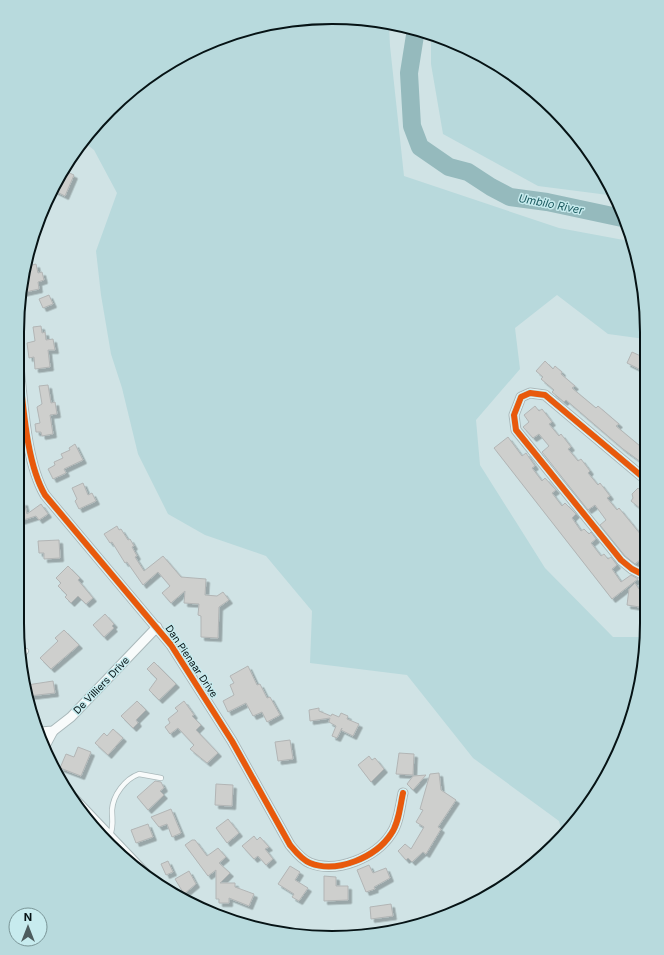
<svg xmlns="http://www.w3.org/2000/svg" width="664" height="955" viewBox="0 0 664 955" font-family="Inter,sans-serif">
	<style>
		.green { fill: #b8d9dc }
		.lines { fill: none; stroke-linecap: round; stroke-linejoin: round }
		.river { stroke: #95babd; stroke-width: 18 }
		.building { fill: #cecfcd; stroke: #b2b5b5; filter: url(#shadow) }
		.service-casing { stroke: #aab9bb; stroke-width: 6 }
		.minor-casing { stroke: #aab9bb; stroke-width: 11 }
		.service { stroke: #f8fbfb; stroke-width: 4.5 }
		.minor { stroke: #f8fbfb; stroke-width: 9 }
		.cycleway-casing { stroke: #c7ebee; stroke-width: 8 }
		.cycleway { stroke: #e8590c; stroke-width: 6 }
		.labels { text-anchor: middle; dominant-baseline: central; stroke-width: 3; stroke-linejoin: round; paint-order: stroke }
		.street-label { font-size: 10px; fill: #061315; stroke: #c7ebee }
		.water-label { font-size: 11px; font-style: italic; fill: #19585d; stroke: #c7ebee }
		.rim { fill: none; stroke: #061315; stroke-width: 2 }
	</style>
	<defs>
		<filter id="shadow"><feDropShadow dx="3.5" dy="3.5" stdDeviation="0" flood-color="#0004"/></filter>
	</defs>
	<rect width="100%" height="100%" fill="#d0e3e5"/>
	<g class="green">
		<path d="M352 18 389 24 390 46 404 176 559 228 629 241 644 291 645 339 608 334 557 295 515 328 520 369 476 420 480 465 545 568 613 637H646C646 649 643 661 641 673 631 735 605 790 563 835L559 821 473 758 407 675 310 663 312 611 266 556 205 535 168 514 138 454 122 388 111 354 101 295 96 251 117 193 94 150 85 143 124 95 174 59 231 34 291 20Z"/>
		<polygon points="431,34 471,49 524,82 569,124 616,196 538,186 443,134 431,64"/>
	</g>
	<g class="lines">
		<polyline class="river" points="416,29 409,73 412,126 420,147 449,167 468,172 491,187 510,197 547,202 622,218"/>
	</g>
	<g class="building">
		<polygon points="63,170 74,175 65,196 53,190 59,175"/>
		<polygon points="36,264 38,273 42,272 44,280 38,282 39,289 21,293 24,267"/>
		<polygon points="49,295 53,304 43,308 39,299"/>
		<polygon points="41,326 42,333 45,332 46,340 53,339 55,350 48,350 50,367 35,369 34,357 29,358 27,343 35,341 33,327"/>
		<polygon points="632,352 645,358 645,372 627,363"/>
		<polygon points="545,361 553,369 555,366 562,372 561,374 575,386 572,388 596,408 598,406 619,424 616,426 640,446 645,440 645,465 623,449 566,400 564,402 552,392 554,390 541,379 543,377 536,371"/>
		<polygon points="48,385 51,403 55,402 57,414 50,415 53,434 42,436 41,432 36,432 35,424 40,423 37,407 42,404 39,386"/>
		<polygon points="535,406 539,411 542,409 552,422 549,424 559,436 561,434 571,447 568,449 578,461 581,459 590,471 588,473 598,485 600,483 610,496 607,498 617,510 619,508 646,541 646,555 635,564 625,556 600,525 606,520 595,505 588,510 542,452 549,446 539,434 533,438 523,427 529,422 524,415"/>
		<polygon points="508,437 522,456 526,453 535,466 532,468 542,481 545,478 556,490 552,493 562,506 565,503 576,514 572,518 581,531 584,529 589,534 591,532 596,539 591,543 601,556 604,554 608,559 611,557 617,565 612,569 621,582 631,575 638,579 612,599 494,448"/>
		<polygon points="75,444 83,460 64,469 66,473 53,479 48,469 55,465 54,462 63,458 61,454 70,450 69,448"/>
		<polygon points="83,483 88,495 92,493 96,501 79,509 75,501 77,499 72,488"/>
		<polygon points="638,488 645,495 646,513 631,501 633,498 632,494"/>
		<polygon points="24,502 27,514 41,504 48,514 39,520 36,516 17,522 17,504"/>
		<polygon points="117,526 119,530 121,529 128,540 130,539 134,546 132,547 137,556 135,557 144,571 163,556 181,577 206,579 205,595 217,596 223,592 229,600 219,607 218,638 201,637 201,616 198,615 199,604 184,603 185,591 171,603 162,593 170,586 158,572 143,585 127,562 125,563 112,542 110,543 104,534"/>
		<polygon points="59,540 60,558 44,559 44,553 39,553 38,541"/>
		<polygon points="68,566 80,578 78,580 93,598 86,604 78,596 71,603 65,597 67,595 58,586 61,583 56,578"/>
		<polygon points="635,583 639,589 646,590 646,608 627,605 629,589"/>
		<polygon points="105,614 114,624 112,626 114,628 104,637 93,625"/>
		<polygon points="64,630 79,645 51,669 40,658 58,641 55,638"/>
		<polygon points="154,662 176,684 159,700 149,690 157,679 147,669"/>
		<polygon points="248,666 257,685 260,684 267,698 270,697 280,715 267,722 262,712 253,716 246,703 228,712 223,701 234,695 230,685 234,683 230,676"/>
		<polygon points="53,681 55,693 29,696 27,685"/>
		<polygon points="137,701 146,710 136,720 138,723 133,728 121,716"/>
		<polygon points="184,701 194,715 192,716 201,725 196,730 218,753 207,763 190,749 194,745 178,728 170,734 165,727 170,723 168,719 178,711 175,708"/>
		<polygon points="319,708 319,711 331,716 332,714 339,717 341,713 348,716 347,719 359,724 353,736 341,730 342,728 337,738 332,736 336,726 329,722 330,718 310,721 309,710"/>
		<polygon points="113,729 123,738 108,755 95,743 104,733 107,736"/>
		<polygon points="290,740 293,759 278,761 275,742"/>
		<polygon points="78,747 91,752 81,776 60,768 66,754 74,757"/>
		<polygon points="399,753 414,754 413,775 396,774"/>
		<polygon points="369,756 372,760 375,758 384,769 371,782 358,765"/>
		<polygon points="439,773 441,790 456,800 438,827 441,829 426,854 423,852 412,862 408,858 406,860 398,851 405,844 411,849 424,827 416,822 423,810 420,809 430,774"/>
		<polygon points="426,775 413,790 407,784 413,776"/>
		<polygon points="155,781 161,782 164,788 160,791 164,795 148,810 137,797"/>
		<polygon points="216,784 233,785 232,806 215,805"/>
		<polygon points="171,809 181,833 172,837 167,824 159,827 151,817"/>
		<polygon points="228,819 239,833 227,843 216,828"/>
		<polygon points="148,824 153,837 136,843 131,830"/>
		<polygon points="254,836 257,840 260,837 269,847 265,849 273,859 266,865 258,856 254,859 242,846"/>
		<polygon points="192,840 195,840 207,856 218,848 226,857 219,863 230,873 220,883 235,883 235,887 254,894 249,906 229,898 229,903 219,903 219,899 216,899 216,870 208,876 185,845"/>
		<polygon points="168,861 173,872 166,875 161,864"/>
		<polygon points="369,865 373,873 386,868 390,878 374,887 375,889 366,892 357,870"/>
		<polygon points="290,866 300,872 295,880 308,888 299,901 292,897 294,894 278,884"/>
		<polygon points="189,871 196,884 184,894 175,879"/>
		<polygon points="324,876 336,877 336,886 348,886 348,900 324,901"/>
		<polygon points="391,904 393,916 371,919 370,907"/>
	</g>
	<g class="lines">
		<g class="service-casing">
			<g id="service">
				<polyline points="21,657 26,651"/>
				<path d="M110 835C114 827 112 819 112 810 113 795 125 779 139 774L161 778"/>
			</g>
		</g>
		<g class="minor-casing">
			<g id="minor">
				<path d="M17 350C23 393 24 459 45 495L171 645 232 741 290 845C295 851 302 860 310 863 337 874 376 857 391 834 399 823 400 806 403 793"/>
				<polyline points="645,479 545,395 530,393 521,397 514,415 516,430 621,560 632,569 646,576"/>
				<polyline points="40,732 53,731 71,717 157,627"/>
				<polyline points="46,744 53,731"/>
				<polyline points="67,791 146,874"/>
			</g>
		</g>
		<use href="#service" class="service"/>
		<use href="#minor" class="minor"/>
		<g class="cycleway-casing">
			<g id="cycleway">
				<path d="M17 350C23 393 24 459 45 495L171 645 232 741 290 845C295 851 302 860 310 863 337 874 376 857 391 834 399 823 400 806 403 793"/>
				<polyline points="645,479 545,395 530,393 521,397 514,415 516,430 621,560 632,569 646,576"/>
			</g>
		</g>
		<use href="#cycleway" class="cycleway"/>
	</g>
	<g class="labels">
		<g class="street-label">
			<text transform="translate(192 661) rotate(56)">Dan Pienaar Drive</text>
			<text transform="translate(101 685) rotate(-46)">De Villiers Drive</text>
		</g>
		<g class="water-label">
			<text transform="translate(551 204) rotate(11)">Umbilo River</text>
		</g>
	</g>
	<path d="M0 0H664V955H0ZM332 24H332A308 308 0 0 1 640 332V623A308 308 0 0 1 332 931H332A308 308 0 0 1 24 623V332A308 308 0 0 1 332 24Z" fill="#b8dadd" fill-rule="evenodd"/>
	<path class="rim" d="M332 24H332A308 308 0 0 1 640 332V623A308 308 0 0 1 332 931H332A308 308 0 0 1 24 623V332A308 308 0 0 1 332 24Z"/>
	<g transform="translate(28 927)"><circle r="19" fill="#c7ebee" stroke="#7a9597"/>
	<path d="M0-3L7 15L0 10L-7 15Z" fill="#4d5c5e"/>
	<text y="-6" font-size="11" font-weight="bold" text-anchor="middle" fill="#061315">N</text>
	</g>
</svg>
